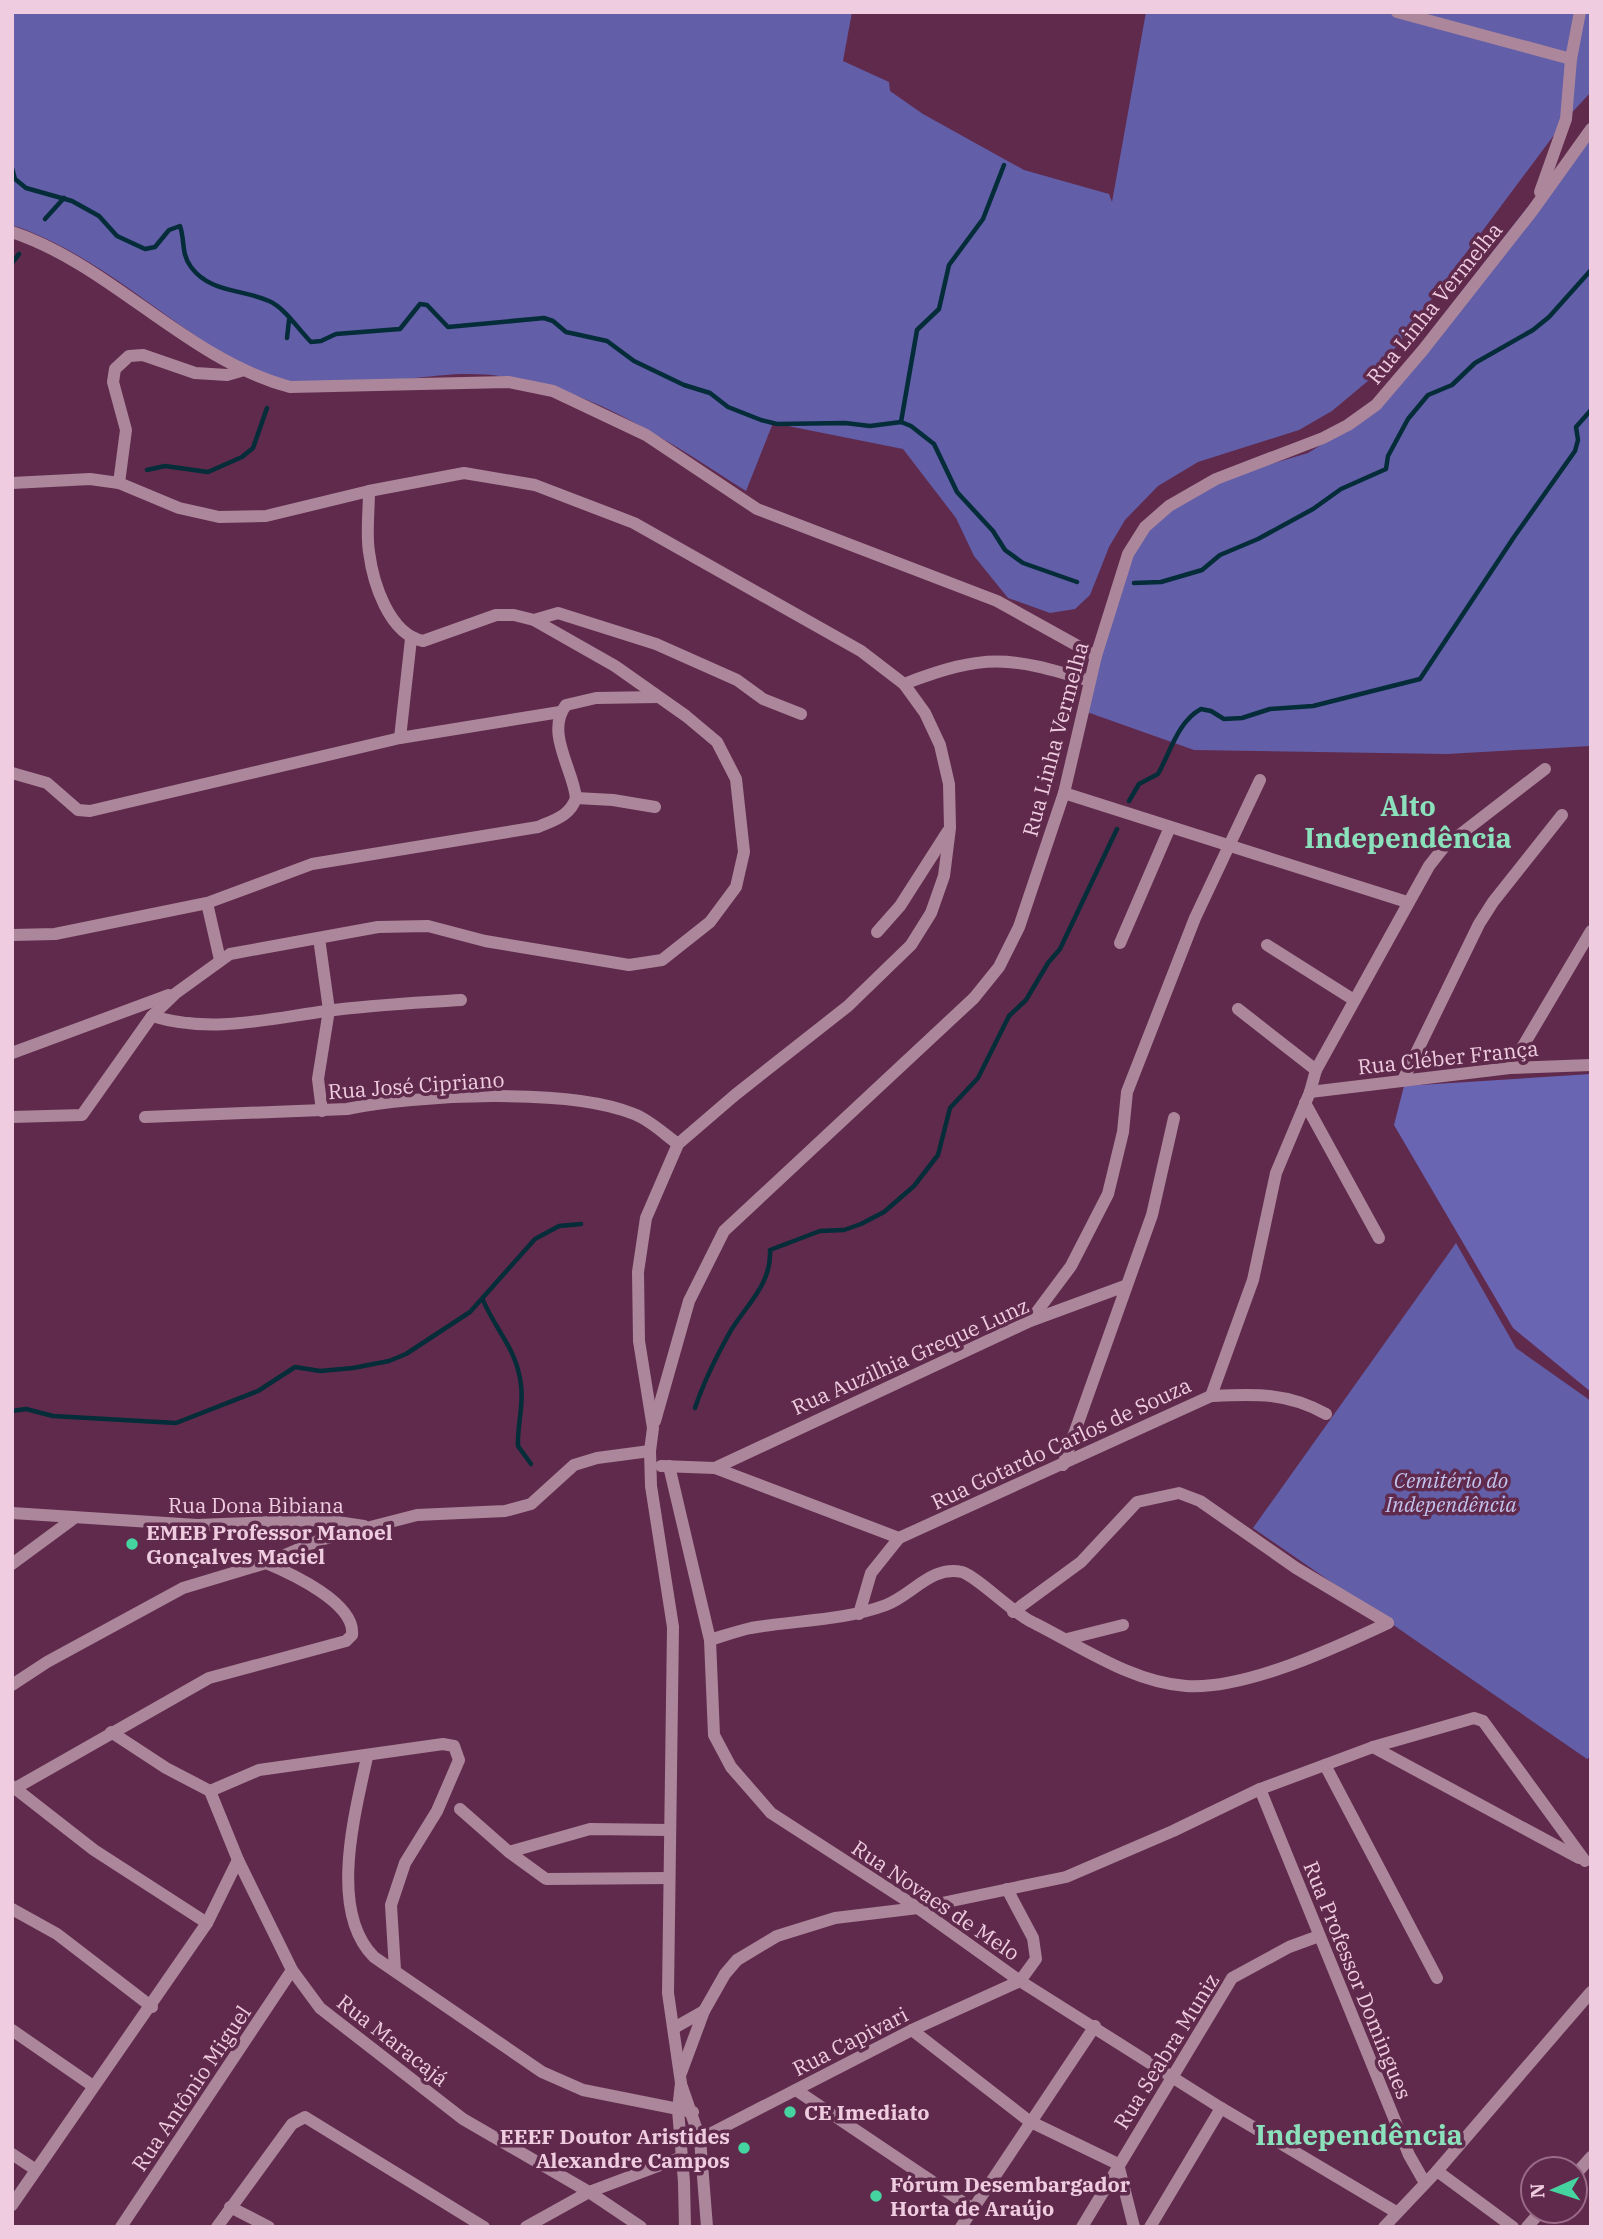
<svg xmlns="http://www.w3.org/2000/svg" width="1603" height="2239" viewBox="0 0 1603 2239" font-family="'IBM Plex Serif',serif">
	<style>
		.green { fill: #625ea7 }
		.forest { fill: #6965b3 }
		.lines { fill: none; stroke-linecap: round; stroke-linejoin: round }
		.stream { stroke: #042d39; stroke-width: 4.5 }
		.minor { stroke: #ac869b; stroke-width: 12 }
		.poi-dot { fill: #45d49f; stroke: #602a4c; stroke-width: 2.5 }
		.labels { text-anchor: middle; dominant-baseline: central; stroke-width: 7; stroke-linejoin: round; paint-order: stroke }
		.street-label { font-size: 21px; fill: #efccdf; stroke: #602a4c }
		.park-label { font-size: 21px; font-style: italic; fill: #c1c2ed; stroke: #602a4c }
		.poi-label { font-size: 21px; font-weight: bold; fill: #efccdf; stroke: #602a4c; text-anchor: start }
		.district-label { font-size: 28px; font-weight: bold; fill: #8be1bb; stroke: #602a4c }
	</style>
	<rect width="100%" height="100%" fill="#602a4c"/>
	<g class="green">
		<path d="M12 12H852L843 61 889 82 890 91 923 114 1024 170 1109 194 1112 202 1146 12H1591V92L1566 119 1375 375 1332 411 1299 430 1198 462 1158 486 1125 520 1109 547 1090 595 1075 609 1050 613 1008 598 974 556 956 518 903 449 773 423 746 491C660 436 568 371 461 374 412 376 326 393 282 381 250 372 220 352 193 334 136 295 79 247 12 225Z"/>
		<polygon points="1591,126 1591,746 1447,754 1194,750 1084,711 1132,556 1157,519 1220,479 1308,453 1361,420"/>
		<polygon points="1456,1243 1516,1348 1591,1401 1591,1756 1587,1759 1253,1528"/>
	</g>
	<polygon class="forest" points="1591,1074 1591,1392 1513,1328 1394,1125 1404,1086"/>
	<g class="lines">
		<g class="stream">
			<path d="M12 168 15 179 26 188 72 201 99 216 117 236 145 249 155 247 169 230 180 226C185 240 181 254 191 267 210 293 243 289 269 301 285 308 298 329 311 342L321 341 336 334 400 329 420 304 427 305 448 327 544 318 553 321 566 332 607 341 634 361 684 385 710 393 728 407 761 420 777 424 845 423 870 426 901 422 911 426 934 444 957 492 993 531 1005 550 1023 563 1077 582"/>
			<polyline points="45,219 64,198"/>
			<polyline points="12,263 19,254"/>
			<polyline points="287,338 289,320"/>
			<polyline points="901,422 917,330 939,309 949,265 983,219 1004,165"/>
			<polyline points="147,470 165,466 208,472 242,457 253,448 267,408"/>
			<polyline points="1134,583 1161,582 1202,570 1220,555 1258,539 1313,509 1341,489 1386,469 1388,456 1408,419 1428,395 1452,385 1475,363 1533,330 1549,317 1591,270"/>
			<path d="M1129 801 1139 784 1158 774C1170 753 1178 721 1201 709L1211 711 1224 719 1242 718 1270 709 1313 706 1420 679 1514 537 1575 451 1578 440 1576 427 1591 410"/>
			<path d="M483 1300C496 1331 517 1349 521 1385 524 1405 517 1426 518 1446L531 1464"/>
			<path d="M695 1408C704 1381 716 1357 730 1332 746 1305 772 1284 770 1250L820 1231 844 1230 861 1224 884 1212 914 1186 938 1155 950 1108 978 1078 1009 1016 1026 1000 1048 963 1060 949 1117 829"/>
			<polyline points="12,1411 26,1409 53,1416 176,1423 258,1391 295,1367 320,1371 353,1368 389,1361 406,1354 470,1312 535,1239 559,1226 581,1224"/>
		</g>
		<g class="minor">
			<polyline points="1397,12 1571,59"/>
			<polyline points="1540,192 1566,119 1571,59 1580,12"/>
			<path d="M12 232C113 266 186 359 290 387L508 382 553 391 646 435 757 509 997 601 1096 656"/>
			<polyline points="12,483 90,479 119,483 179,508 219,517 266,516 369,491 464,473 535,485 634,523 861,651 904,684 925,713 940,745 949,784 950,828 944,876 931,913 911,945 848,1006 735,1095 678,1144 646,1218 638,1272 639,1341 653,1428 650,1451 651,1486 673,1627 668,1993 681,2083 678,2110 684,2182 685,2227"/>
			<polyline points="119,483 126,430 113,382 115,369 129,356 143,355 195,373 227,375 241,371"/>
			<polyline points="534,620 558,613 656,644 737,680 763,699 801,714"/>
			<path d="M904 684C985 653 1009 656 1090 681"/>
			<polyline points="400,738 560,712"/>
			<polyline points="12,773 47,783 78,810 90,811 400,738 411,639"/>
			<polyline points="1064,793 1407,902"/>
			<polyline points="576,798 613,800 655,807"/>
			<polyline points="207,903 220,960"/>
			<polyline points="877,932 900,906 948,831"/>
			<path d="M12 935 55 934 207 903 312 864 538 827C554 820 570 816 576 798 573 769 545 732 566 705L596 698 658 697"/>
			<polyline points="319,938 329,1010 318,1079 322,1111"/>
			<polyline points="1120,943 1170,827"/>
			<polyline points="1267,945 1354,1000"/>
			<polyline points="1238,1009 1316,1070"/>
			<path d="M152 1016C211 1034 267 1019 327 1011 371 1005 417 1003 461 1000"/>
			<polyline points="12,1053 169,995"/>
			<polyline points="1510,1068 1591,931"/>
			<polyline points="1403,1080 1479,924 1493,902 1562,815"/>
			<polyline points="1310,1092 1510,1068 1591,1065"/>
			<polyline points="1305,1103 1379,1238"/>
			<path d="M12 1117 82 1115 152 1016 176 993 230 954 378 927 428 926 485 941 629 965 662 960 710 922 736 887 744 852 736 779 717 742 686 716 615 666 534 620 514 615H496L423 641C389 634 373 583 369 552 366 533 369 511 369 491"/>
			<path d="M145 1117 347 1109C416 1095 569 1087 634 1114 650 1120 664 1134 678 1144"/>
			<polyline points="1030,1321 1071,1266 1108,1194 1123,1132 1127,1092 1195,918 1260,780"/>
			<polyline points="1211,1396 1253,1280 1276,1173 1310,1092 1316,1070 1429,866 1444,847 1545,769"/>
			<polyline points="655,1421 689,1301 724,1231 974,998 999,967 1019,927 1064,793 1096,656 1128,554 1145,527 1169,506 1216,479 1323,438 1348,425 1376,405 1423,350 1533,210 1591,129"/>
			<polyline points="1063,1465 1152,1215 1174,1118"/>
			<polyline points="661,1466 715,1468 899,1538"/>
			<polyline points="669,1466 710,1640 714,1735 731,1767 771,1813 918,1908 1020,1981 1221,2108 1396,2212"/>
			<polyline points="715,1468 1030,1321 1125,1286"/>
			<polyline points="12,1513 197,1525 324,1520 364,1526"/>
			<polyline points="12,1564 73,1519"/>
			<polyline points="1013,1612 1081,1562 1137,1502 1179,1493 1200,1501 1296,1568 1388,1623"/>
			<path d="M859 1614 871 1573 899 1538 1211 1396C1254 1394 1287 1392 1326 1414"/>
			<polyline points="1067,1639 1123,1625"/>
			<path d="M710 1640C723 1636 737 1631 751 1628 796 1620 843 1621 886 1605 912 1595 932 1565 962 1572 976 1576 1011 1611 1030 1621 1079 1645 1130 1682 1186 1686 1245 1690 1335 1648 1388 1623"/>
			<polyline points="12,1685 47,1662 183,1588 266,1563 320,1540 417,1515 505,1511 531,1504 574,1465 597,1458 650,1451"/>
			<polyline points="111,1732 166,1768 210,1791 238,1860 292,1970 320,2008 463,2119 589,2192 641,2227"/>
			<polyline points="1373,1747 1579,1858"/>
			<path d="M367 1757C355 1814 328 1911 374 1957L542 2072 583 2090 693 2112"/>
			<polyline points="1325,1765 1437,1978"/>
			<polyline points="12,1786 94,1850 207,1923"/>
			<polyline points="1260,1789 1409,2155 1425,2183"/>
			<path d="M12 1790 209 1678 346 1641 352 1635C356 1603 290 1573 266 1563"/>
			<polyline points="210,1791 259,1770 443,1744 454,1746 459,1760 437,1811 405,1863 391,1905 395,1970"/>
			<polyline points="460,1809 509,1852 590,1829 670,1830"/>
			<polyline points="509,1852 546,1879 669,1878"/>
			<polyline points="12,1909 57,1934 152,2007"/>
			<polyline points="674,2028 704,2011"/>
			<polyline points="12,2030 93,2086"/>
			<polyline points="912,2030 1029,2121 1118,2164"/>
			<polyline points="681,2073 704,2011 725,1974 737,1960 777,1936 835,1918 918,1908 1066,1877 1173,1831 1260,1789 1373,1747 1474,1718 1483,1721 1585,1861"/>
			<polyline points="681,2084 700,2139 707,2227"/>
			<polyline points="796,2090 973,2209"/>
			<polyline points="700,2139 912,2030 1020,1981 1036,1959 1033,1938 1007,1889"/>
			<polyline points="12,2154 36,2170"/>
			<polyline points="1118,2164 1134,2227"/>
			<polyline points="1437,2171 1513,2227"/>
			<polyline points="1575,2175 1591,2157"/>
			<polyline points="12,2205 207,1923 238,1860"/>
			<polyline points="230,2207 269,2227"/>
			<polyline points="121,2227 292,1970"/>
			<polyline points="217,2227 292,2124 305,2117 484,2227"/>
			<polyline points="526,2227 589,2192 682,2157"/>
			<polyline points="961,2227 1095,2026"/>
			<polyline points="1082,2227 1232,1978 1289,1947 1319,1936"/>
			<polyline points="1150,2227 1221,2108"/>
			<polyline points="1384,2227 1437,2171 1591,1992"/>
			<polyline points="1527,2227 1541,2211"/>
		</g>
	</g>
	<g class="poi-dot">
		<circle cx="132" cy="1544" r="7"/>
		<circle cx="790" cy="2112" r="7"/>
		<circle cx="744" cy="2148" r="7"/>
		<circle cx="876" cy="2196" r="7"/>
	</g>
	<g class="labels">
		<g class="street-label">
			<text transform="translate(1434 303) rotate(-51)">Rua Linha Vermelha</text>
			<text transform="translate(1055 739) rotate(-75)">Rua Linha Vermelha</text>
			<text transform="translate(1448 1057) rotate(-6)">Rua Cléber França</text>
			<text transform="translate(416 1085) rotate(-4)">Rua José Cipriano</text>
			<text transform="translate(910 1356) rotate(-24)">Rua Auzilhia Greque Lunz</text>
			<text transform="translate(1061 1443) rotate(-25)">Rua Gotardo Carlos de Souza</text>
			<text x="256" y="1505">Rua Dona Bibiana</text>
			<text transform="translate(936 1900) rotate(34)">Rua Novaes de Melo</text>
			<text transform="translate(1358 1980) rotate(68)">Rua Professor Domingues</text>
			<text transform="translate(393 2040) rotate(38)">Rua Maracajá</text>
			<text transform="translate(850 2041) rotate(-27)">Rua Capivari</text>
			<text transform="translate(1166 2051) rotate(-58)">Rua Seabra Muniz</text>
			<text transform="translate(191 2088) rotate(-56)">Rua Antônio Miguel</text>
		</g>
		<g class="park-label">
			<text x="1451" y="1480">Cemitério do<tspan x="1451" dy="24">Independência</tspan></text>
		</g>
		<g class="poi-label">
			<text x="146" y="1532">EMEB Professor Manoel<tspan x="146" dy="24">Gonçalves Maciel</tspan></text>
			<text x="804" y="2112">CE Imediato</text>
			<text x="730" y="2136" text-anchor="end">EEEF Doutor Aristides<tspan x="730" dy="24">Alexandre Campos</tspan></text>
			<text x="890" y="2184">Fórum Desembargador<tspan x="890" dy="24">Horta de Araújo</tspan></text>
		</g>
		<g class="district-label">
			<text x="1408" y="805">Alto<tspan x="1408" dy="32">Independência</tspan></text>
			<text x="1359" y="2134">Independência</text>
		</g>
	</g>
	<rect width="1603" height="2239" fill="none" stroke="#efccdf" stroke-width="28"/>
	<g transform="translate(1554 2190) rotate(267)"><circle r="33" fill="#602a4c" stroke="#996b87" stroke-width="2"/>
	<path d="M0-5L12 26L0 18L-12 26Z" fill="#45d49f"/>
	<text y="-10" font-size="19" font-weight="bold" text-anchor="middle" fill="#efccdf">N</text>
	</g>
</svg>
